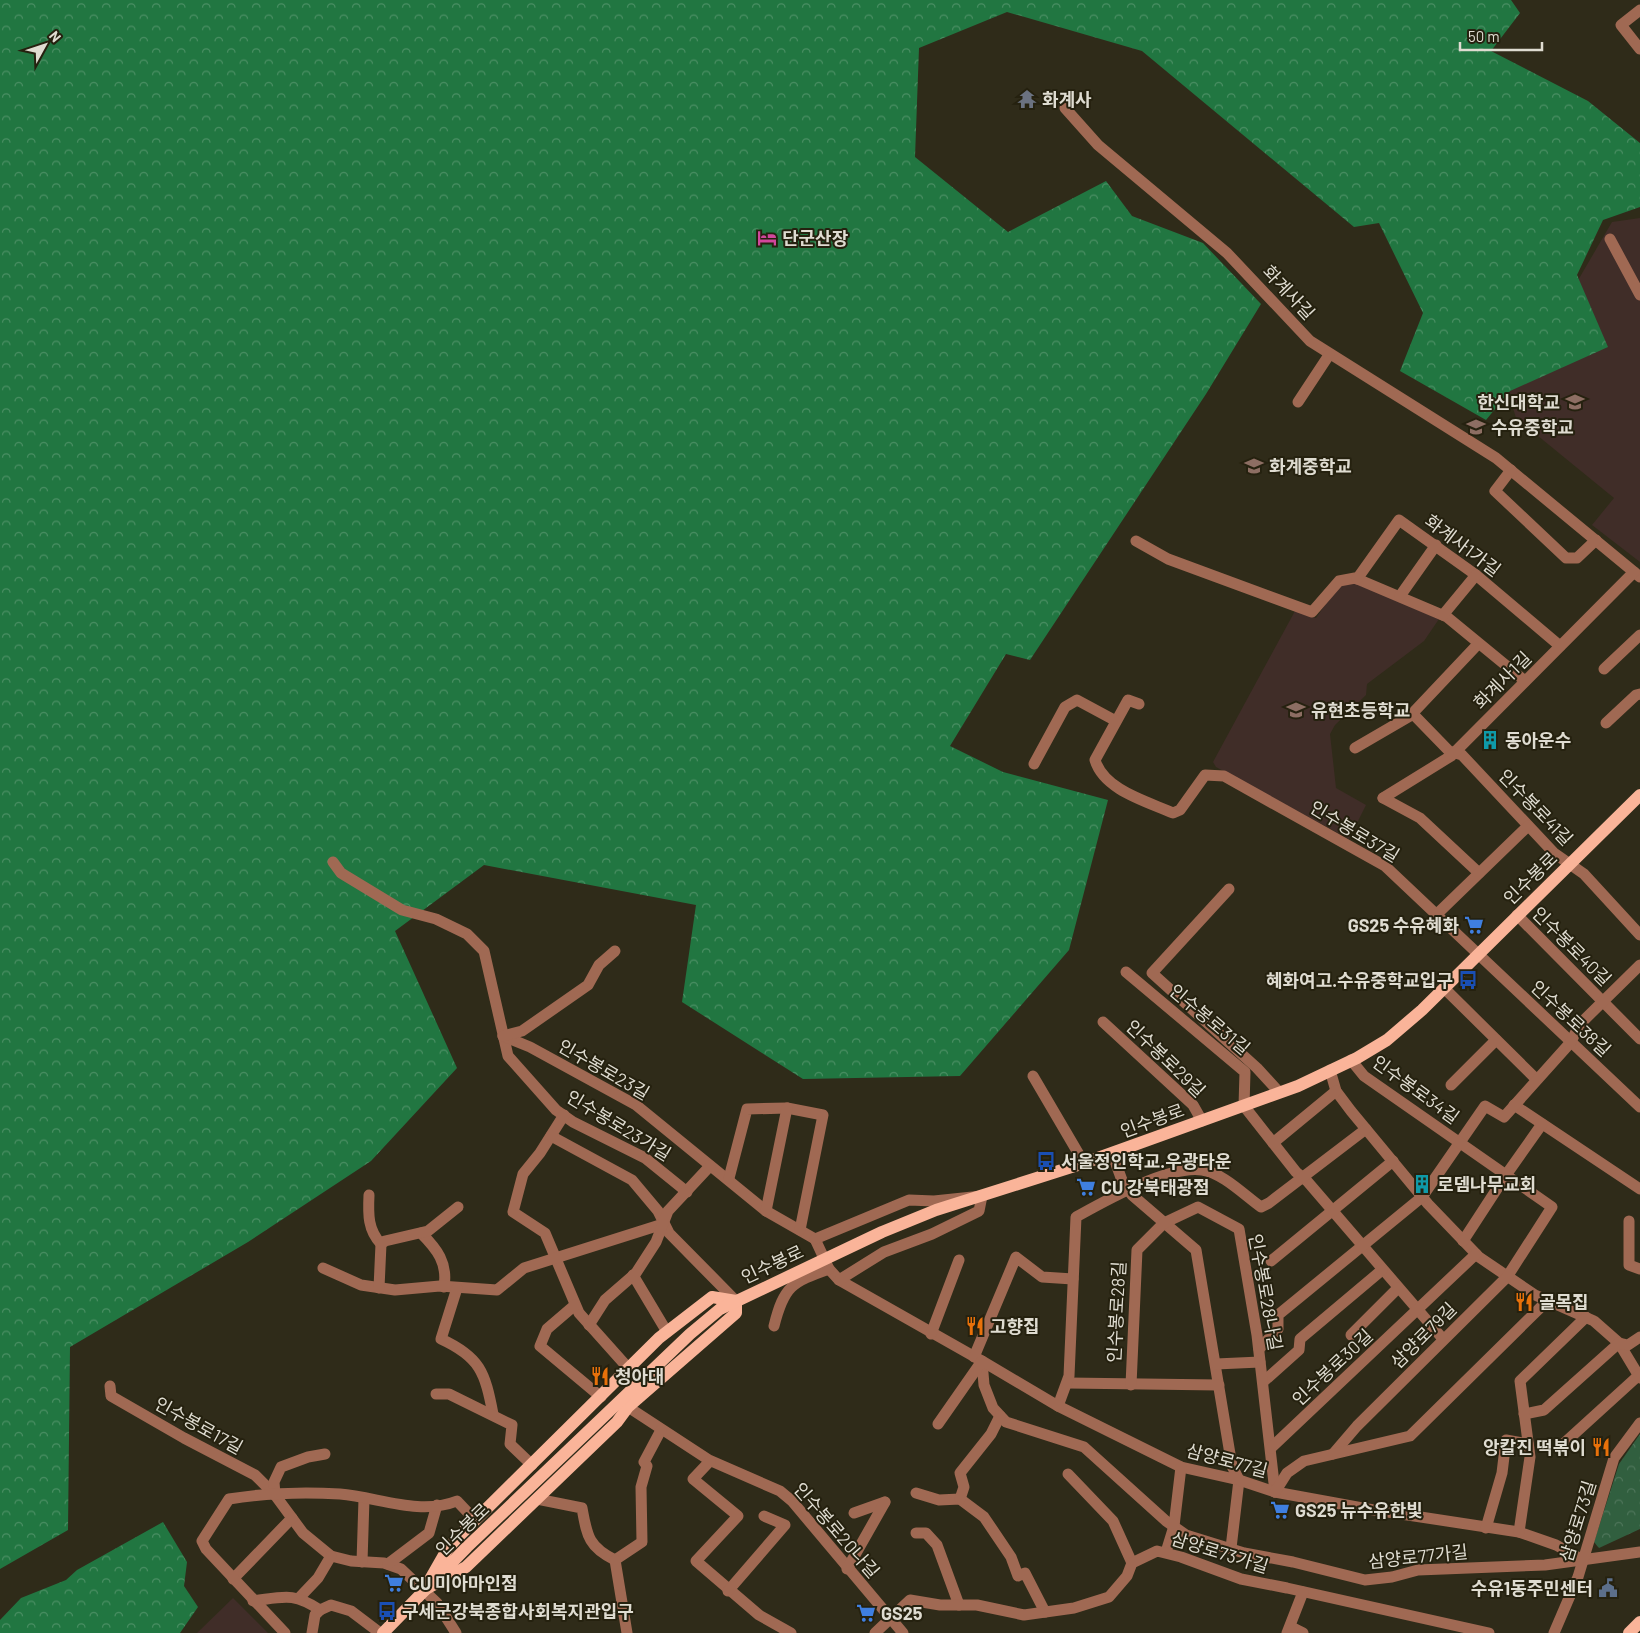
<svg xmlns="http://www.w3.org/2000/svg" width="1640" height="1633" viewBox="0 0 1640 1633" font-family="Barlow,'Noto Sans KR',sans-serif">
	<style>
		.education { fill: #402d28 }
		.forest { fill: url(#forest-crowns) }
		.park { fill: url(#park-crowns) }
		.lines { fill: none; stroke-linecap: round; stroke-linejoin: round }
		.minor { stroke: #a06953; stroke-width: 11 }
		.major { stroke: #fab499; stroke-width: 12 }
		.labels { text-anchor: middle; dominant-baseline: central; stroke-width: 4; stroke-linejoin: round; paint-order: stroke }
		.poi-label { font-size: 18px; font-weight: bold; fill: #dfdcd1; stroke: #25210f; text-anchor: start }
		.street-label { font-size: 18px; fill: #dfdcd1; stroke: #25210f }
	</style>
	<defs>
		<pattern id="forest-crowns" width="20" height="18" patternUnits="userSpaceOnUse" patternTransform="scale(1.25)"><rect width="20" height="18" fill="#217641"/><path d="M2 6a3 3 0 1 1 6 0M12 15a3 3 0 1 1 6 0" fill="none" stroke="#4b8f64"/></pattern>
		<pattern id="park-crowns" width="20" height="18" patternUnits="userSpaceOnUse" patternTransform="scale(1.25)"><rect width="20" height="18" fill="#315f3f"/><path d="M2 6a3 3 0 1 1 6 0M12 15a3 3 0 1 1 6 0" fill="none" stroke="#4e755a"/></pattern>
	</defs>
	<rect width="100%" height="100%" fill="#2f2b19"/>
	<g class="education">
		<polygon points="1640,218 1640,562 1592,525 1614,498 1516,418 1506,385 1577,282 1612,222"/>
		<polygon points="1356,582 1439,619 1424,641 1367,684 1366,695 1335,725 1330,734 1336,788 1366,805 1349,839 1216,767 1213,762 1295,611 1316,618 1340,583"/>
		<polygon points="233,1598 268,1633 197,1633"/>
	</g>
	<g class="forest">
		<polygon points="0,0 1511,0 1520,13 1491,51 1588,101 1640,143 1640,207 1603,220 1577,275 1608,347 1510,391 1486,420 1400,371 1423,313 1379,223 1354,227 1142,51 1007,12 919,48 915,157 1008,232 1106,181 1132,216 1203,243 1261,304 1206,394 1030,660 1006,654 950,746 1003,772 1108,800 1069,950 960,1076 803,1079 682,1002 696,905 484,865 395,931 457,1068 371,1161 248,1242 70,1347 68,1530 0,1569"/>
		<polygon points="163,1522 187,1562 184,1586 198,1607 180,1633 0,1633 0,1620 21,1598 66,1580 77,1570"/>
	</g>
	<polygon class="park" points="1640,1434 1640,1529 1599,1548 1594,1542 1619,1464"/>
	<g class="lines">
		<g class="minor">
			<polyline points="1640,10 1621,25 1640,49"/>
			<polyline points="1065,108 1098,145 1227,253 1310,341 1496,458 1640,577"/>
			<polyline points="1610,239 1640,295"/>
			<polyline points="1298,402 1329,355"/>
			<polyline points="1511,470 1495,491 1566,558 1577,558 1596,540"/>
			<polyline points="1136,541 1168,559 1312,612 1339,581 1355,578 1447,617 1525,681"/>
			<polyline points="1357,579 1399,520 1476,575 1560,646"/>
			<polyline points="1400,596 1436,545"/>
			<polyline points="1443,615 1476,575"/>
			<polyline points="1604,669 1640,635"/>
			<path d="M1139 704 1128 700 1095 760C1104 790 1146 801 1173 813L1180 810 1205 775 1224 776 1385 866 1640 1107"/>
			<polyline points="1413,714 1449,751 1462,755 1554,853 1584,874 1640,935"/>
			<polyline points="1606,723 1636,695 1640,694"/>
			<polyline points="1355,748 1410,716 1478,644"/>
			<polyline points="1034,764 1065,707 1077,700 1116,721"/>
			<polyline points="1383,798 1451,756 1634,572"/>
			<polyline points="1383,798 1420,818 1479,873"/>
			<polyline points="333,862 341,873 402,910 436,919 467,934 484,951 508,1056 556,1110 573,1122 645,1158 687,1192"/>
			<polyline points="1229,889 1152,973 1257,1068 1278,1091"/>
			<polyline points="1436,915 1528,826"/>
			<polyline points="1517,915 1640,1039"/>
			<polyline points="1126,972 1245,1072 1244,1106 1296,1172 1307,1181 1443,1339"/>
			<polyline points="1444,988 1536,1079"/>
			<polyline points="1103,1022 1193,1105 1202,1121"/>
			<polyline points="503,1036 530,1047 636,1105 766,1211 815,1239"/>
			<polyline points="503,1036 522,1031 588,985 599,965 615,951"/>
			<polyline points="1330,1070 1336,1091 1351,1111 1428,1204 1479,1257 1535,1295 1594,1321 1619,1343 1640,1378"/>
			<polyline points="1033,1076 1084,1163"/>
			<polyline points="1451,1085 1496,1040"/>
			<polyline points="1514,1105 1640,1189"/>
			<polyline points="564,1115 540,1153 523,1174 513,1212 545,1233 579,1313 629,1369"/>
			<polyline points="551,1136 632,1180 658,1211 669,1233 736,1301"/>
			<polyline points="1273,1143 1336,1091"/>
			<polyline points="1112,1153 1123,1183 1132,1195 1196,1250 1232,1466 1239,1480 1231,1548"/>
			<polyline points="729,1178 747,1109 787,1108 823,1115 800,1230"/>
			<path d="M369 1195C368 1215 368 1230 381 1244"/>
			<polyline points="766,1211 787,1108"/>
			<polyline points="1629,1221 1629,1265 1640,1269"/>
			<path d="M421 1233C437 1249 448 1263 444 1287"/>
			<polyline points="815,1239 829,1269 839,1280 982,1361 984,1385 993,1408 1006,1422 1084,1447 1166,1521 1186,1535 1244,1553 1293,1562 1365,1580 1392,1577 1418,1570 1545,1565 1640,1552"/>
			<polyline points="815,1239 909,1200 934,1201 982,1196 979,1211 932,1234 884,1252 839,1280"/>
			<polyline points="1463,1241 1506,1175 1542,1124"/>
			<polyline points="1271,1261 1393,1161"/>
			<polyline points="323,1268 361,1285 395,1290 440,1286 497,1290 524,1268 663,1224"/>
			<polyline points="633,1275 667,1332"/>
			<polyline points="379,1288 381,1244 385,1241 428,1231 458,1207"/>
			<path d="M457 1288 441 1339C480 1357 485 1372 493 1414"/>
			<polyline points="575,1305 547,1329 540,1346 601,1397"/>
			<polyline points="589,1325 605,1300 636,1273 656,1242 668,1211 710,1166"/>
			<path d="M774 1326C784 1286 792 1282 829 1269"/>
			<polyline points="931,1334 959,1260"/>
			<polyline points="1351,1335 1398,1288"/>
			<polyline points="1259,1349 1278,1329 1278,1315 1422,1197 1485,1106 1504,1117 1571,1042 1579,1025 1640,965"/>
			<polyline points="974,1357 1016,1257 1042,1277 1073,1279"/>
			<polyline points="1216,1364 1260,1362"/>
			<polyline points="1263,1382 1299,1350 1300,1339 1382,1270"/>
			<polyline points="1068,1383 1219,1385"/>
			<polyline points="1131,1385 1137,1250 1164,1223 1198,1207 1239,1229 1257,1335 1275,1492"/>
			<polyline points="110,1386 111,1396 184,1438 255,1475 275,1495 303,1533 331,1556 351,1561 384,1563 401,1569 437,1603 456,1633"/>
			<polyline points="436,1394 449,1394 512,1425 510,1444 532,1465"/>
			<path d="M1058 1406 1069 1376 1076 1217C1105 1201 1168 1165 1202 1170 1223 1173 1244 1195 1261 1207L1269 1203 1366 1129"/>
			<polyline points="628,1407 709,1460 780,1491 792,1501 903,1633"/>
			<polyline points="1524,1414 1544,1410 1619,1343 1628,1345 1640,1337"/>
			<polyline points="938,1424 982,1361 1058,1406 1181,1467 1239,1480 1275,1492 1368,1509 1519,1532 1556,1545 1583,1560"/>
			<polyline points="1561,1446 1638,1376"/>
			<polyline points="1271,1448 1476,1254"/>
			<polyline points="1333,1454 1357,1426 1507,1277 1552,1207 1364,1076 1351,1060"/>
			<polyline points="710,1461 693,1479 738,1516 696,1561 759,1615 791,1633"/>
			<polyline points="1068,1474 1113,1521 1132,1563"/>
			<polyline points="1275,1492 1287,1473 1304,1461 1410,1436 1548,1300"/>
			<polyline points="916,1493 939,1500 960,1499 984,1517 1011,1557 1018,1576 1025,1573 1045,1612"/>
			<polyline points="275,1495 274,1482 281,1467 308,1457 325,1454"/>
			<path d="M537 1499 582 1508C587 1535 588 1547 615 1560"/>
			<polyline points="960,1499 964,1487 960,1473 991,1434 1000,1416"/>
			<polyline points="854,1513 885,1502"/>
			<polyline points="1486,1528 1502,1473 1506,1440 1528,1444"/>
			<polyline points="1519,1532 1530,1457 1520,1381 1586,1317"/>
			<polyline points="916,1533 926,1533 937,1545 959,1605"/>
			<polyline points="1166,1552 1174,1526 1181,1467"/>
			<polyline points="615,1560 642,1542 641,1487 647,1466 644,1462 661,1430"/>
			<polyline points="615,1560 627,1633"/>
			<polyline points="362,1562 364,1499"/>
			<polyline points="388,1564 429,1533 437,1505"/>
			<polyline points="847,1569 885,1502"/>
			<polyline points="233,1579 292,1518"/>
			<polyline points="728,1591 785,1525 764,1516"/>
			<polyline points="299,1598 318,1578 331,1556"/>
			<path d="M253 1601C284 1597 293 1592 320 1610L331 1605 351 1611 380 1633"/>
			<polyline points="1291,1627 1303,1633"/>
			<path d="M285 1633 206 1549 202 1541 229 1499C265 1493 304 1492 340 1494 378 1497 419 1516 457 1501L475 1520"/>
			<polyline points="312,1633 315,1615 320,1610"/>
			<polyline points="875,1633 910,1600 940,1605 977,1605 1024,1615 1074,1608 1109,1597 1127,1576 1132,1563 1157,1551 1181,1557 1241,1579 1287,1588 1489,1633"/>
			<polyline points="1287,1633 1303,1592"/>
			<polyline points="1554,1633 1578,1577 1614,1458 1640,1423"/>
		</g>
		<g class="major">
			<polygon points="712,1297 736,1301 736,1313 628,1407 617,1422 466,1567 424,1590 448,1548 457,1538 659,1338"/>
			<polyline points="383,1633 467,1547 690,1334 720,1309 882,1232 936,1210 1084,1163 1298,1086 1357,1058 1387,1040 1422,1010 1640,795"/>
			<polyline points="1629,1633 1640,1622"/>
		</g>
	</g>
	<defs>
		<g id="temple-bare" transform="scale(1.5)"><path d="M0-6L5-2H3V0L6.5 2.5H4V6H1.5V3h-3V6H-4V2.5H-6.5L-3 0V-2H-5Z" fill="#6b7280" stroke="#25210f" stroke-width="2.5" paint-order="stroke"/></g>
		<g id="hotel-bare" transform="scale(1.5)"><path d="M-6-4.5h1.5V1H6V5H4.5V3h-9V5H-6ZM-4 0a1.8 1.8 0 1 1 3.6 0ZM.5 0V-2.5h3Q6-2.5 6 0Z" fill="#d1479c" stroke="#25210f" stroke-width="2.5" paint-order="stroke"/></g>
		<g id="university-bare" transform="scale(1.5)"><path d="M0-5L7-2L0 1L-7-2ZM-4 1L0 2.5L4 1V4Q0 6-4 4Z" fill="#8d6e63" stroke="#25210f" stroke-width="2.5" paint-order="stroke"/></g>
		<g id="school-bare" transform="scale(1.5)"><path d="M0-5L7-2L0 1L-7-2ZM-4 1L0 2.5L4 1V4Q0 6-4 4Z" fill="#8d6e63" stroke="#25210f" stroke-width="2.5" paint-order="stroke"/></g>
		<g id="building-bare" transform="scale(1.5)"><path d="M-4-6H4V6H1V3H-1V6H-4ZM-2.5-4.3h1.7v1.8h-1.7ZM.8-4.3h1.7v1.8H.8ZM-2.5-1h1.7V.8h-1.7ZM.8-1h1.7V.8H.8Z" fill="#0f9aa8" stroke="#25210f" stroke-width="2.5" paint-order="stroke"/></g>
		<g id="supermarket-bare" transform="scale(1.5)"><path d="M-6-5.5h2.5l.6 2H6L4.5 2H-2.5L-4.4-4H-6ZM-1.5 3.2a1.3 1.3 0 1 0 .1 0ZM3 3.2a1.3 1.3 0 1 0 .1 0Z" fill="#3f7fe0" stroke="#25210f" stroke-width="2.5" paint-order="stroke"/></g>
		<g id="bus-bare" transform="scale(1.5)"><path d="M-5-6H5V4H4V6H2V4H-2V6H-4V4H-5ZM-3.5-4V0h7V-4ZM-3.5 1.2v1.5H-2V1.2ZM2 1.2v1.5H3.5V1.2Z" fill="#1a4fb4" stroke="#25210f" stroke-width="2.5" paint-order="stroke"/></g>
		<g id="restaurant-bare" transform="scale(1.5)"><path d="M-5-6h1v4h1v-4h1v4h1v-4h1v5L-1.5 .5V6h-2V.5L-5-1ZM5-6V6H3V1.5H1.5Q1.5-4 5-6Z" fill="#e8710a" stroke="#25210f" stroke-width="2.5" paint-order="stroke"/></g>
		<g id="civic-bare" transform="scale(1.5)"><path d="M-.6-6.5H3V-4.5H.6V-3L4-1V1h2V6H-6V1h2V-1L-.6-3ZM-1.2 2.5V6h2.4V2.5Z" fill="#5c6f8a" stroke="#25210f" stroke-width="2.5" paint-order="stroke"/></g>
	</defs>
	<g fill-rule="evenodd">
		<use href="#temple-bare" x="1027" y="99"/>
		<use href="#hotel-bare" x="767" y="238"/>
		<use href="#university-bare" x="1575" y="402"/>
		<use href="#school-bare" x="1476" y="427"/>
		<use href="#school-bare" x="1254" y="466"/>
		<use href="#school-bare" x="1296" y="710"/>
		<use href="#building-bare" x="1490" y="740"/>
		<use href="#supermarket-bare" x="1474" y="925"/>
		<use href="#bus-bare" x="1468" y="980"/>
		<use href="#bus-bare" x="1046" y="1161"/>
		<use href="#building-bare" x="1422" y="1184"/>
		<use href="#supermarket-bare" x="1086" y="1187"/>
		<use href="#restaurant-bare" x="1524" y="1302"/>
		<use href="#restaurant-bare" x="975" y="1326"/>
		<use href="#restaurant-bare" x="600" y="1376"/>
		<use href="#restaurant-bare" x="1601" y="1447"/>
		<use href="#supermarket-bare" x="1280" y="1510"/>
		<use href="#supermarket-bare" x="394" y="1583"/>
		<use href="#civic-bare" x="1608" y="1588"/>
		<use href="#bus-bare" x="387" y="1611"/>
		<use href="#supermarket-bare" x="866" y="1613"/>
	</g>
	<g class="labels">
		<g class="poi-label">
			<text x="1042" y="99">화계사</text>
			<text x="782" y="238">단군산장</text>
			<text x="1560" y="402" text-anchor="end">한신대학교</text>
			<text x="1491" y="427">수유중학교</text>
			<text x="1269" y="466">화계중학교</text>
			<text x="1311" y="710">유현초등학교</text>
			<text x="1505" y="740">동아운수</text>
			<text x="1459" y="925" text-anchor="end">GS25 수유혜화</text>
			<text x="1453" y="980" text-anchor="end">혜화여고.수유중학교입구</text>
			<text x="1061" y="1161">서울정인학교.우광타운</text>
			<text x="1437" y="1184">로뎀나무교회</text>
			<text x="1101" y="1187">CU 강북태광점</text>
			<text x="1539" y="1302">골목집</text>
			<text x="990" y="1326">고향집</text>
			<text x="615" y="1376">청아대</text>
			<text x="1586" y="1447" text-anchor="end">앙칼진 떡볶이</text>
			<text x="1295" y="1510">GS25 뉴수유한빛</text>
			<text x="409" y="1583">CU 미아마인점</text>
			<text x="1593" y="1588" text-anchor="end">수유1동주민센터</text>
			<text x="402" y="1611">구세군강북종합사회복지관입구</text>
			<text x="881" y="1613">GS25</text>
		</g>
		<g class="street-label">
			<text transform="translate(1289 292) rotate(47)">화계사길</text>
			<text transform="translate(1463 545) rotate(37)">화계사1가길</text>
			<text transform="translate(1502 680) rotate(-45)">화계사1길</text>
			<text transform="translate(1536 807) rotate(46)">인수봉로41길</text>
			<text transform="translate(1355 831) rotate(31)">인수봉로37길</text>
			<text transform="translate(1530 878) rotate(-44)">인수봉로</text>
			<text transform="translate(1572 946) rotate(45)">인수봉로40길</text>
			<text transform="translate(1571 1018) rotate(43)">인수봉로38길</text>
			<text transform="translate(1210 1019) rotate(40)">인수봉로31길</text>
			<text transform="translate(1166 1058) rotate(44)">인수봉로29길</text>
			<text transform="translate(604 1069) rotate(30)">인수봉로23길</text>
			<text transform="translate(1416 1089) rotate(36)">인수봉로34길</text>
			<text transform="translate(1152 1120) rotate(-20)">인수봉로</text>
			<text transform="translate(619 1125) rotate(31)">인수봉로23가길</text>
			<text transform="translate(772 1264) rotate(-25)">인수봉로</text>
			<text transform="translate(1266 1292) rotate(80)">인수봉로28나길</text>
			<text transform="translate(1116 1312) rotate(-87)">인수봉로28길</text>
			<text transform="translate(1423 1335) rotate(-45)">삼양로79길</text>
			<text transform="translate(1332 1367) rotate(-43)">인수봉로30길</text>
			<text transform="translate(199 1425) rotate(29)">인수봉로17길</text>
			<text transform="translate(1227 1460) rotate(15)">삼양로77길</text>
			<text transform="translate(1577 1521) rotate(-73)">삼양로73길</text>
			<text transform="translate(462 1529) rotate(-44)">인수봉로</text>
			<text transform="translate(837 1530) rotate(49)">인수봉로20나길</text>
			<text transform="translate(1220 1552) rotate(17)">삼양로73가길</text>
			<text transform="translate(1418 1556) rotate(-6)">삼양로77가길</text>
		</g>
	</g>
	<g transform="translate(45 45) rotate(50)" stroke="#25210f" stroke-width="4" paint-order="stroke">
	<path d="M0-4L9 19L0 12L-9 19Z" fill="#dfdcd1"/>
	<text y="-8" font-size="14" font-weight="bold" text-anchor="middle" fill="#dfdcd1">N</text>
	</g>
	<path d="M1460 42v8h82v-8" fill="none" stroke="#dfdcd1" stroke-width="2.5"/>
	<text x="1468" y="42" font-size="15" fill="#dfdcd1" stroke="#25210f" stroke-width="4" paint-order="stroke">50 m</text>
</svg>
